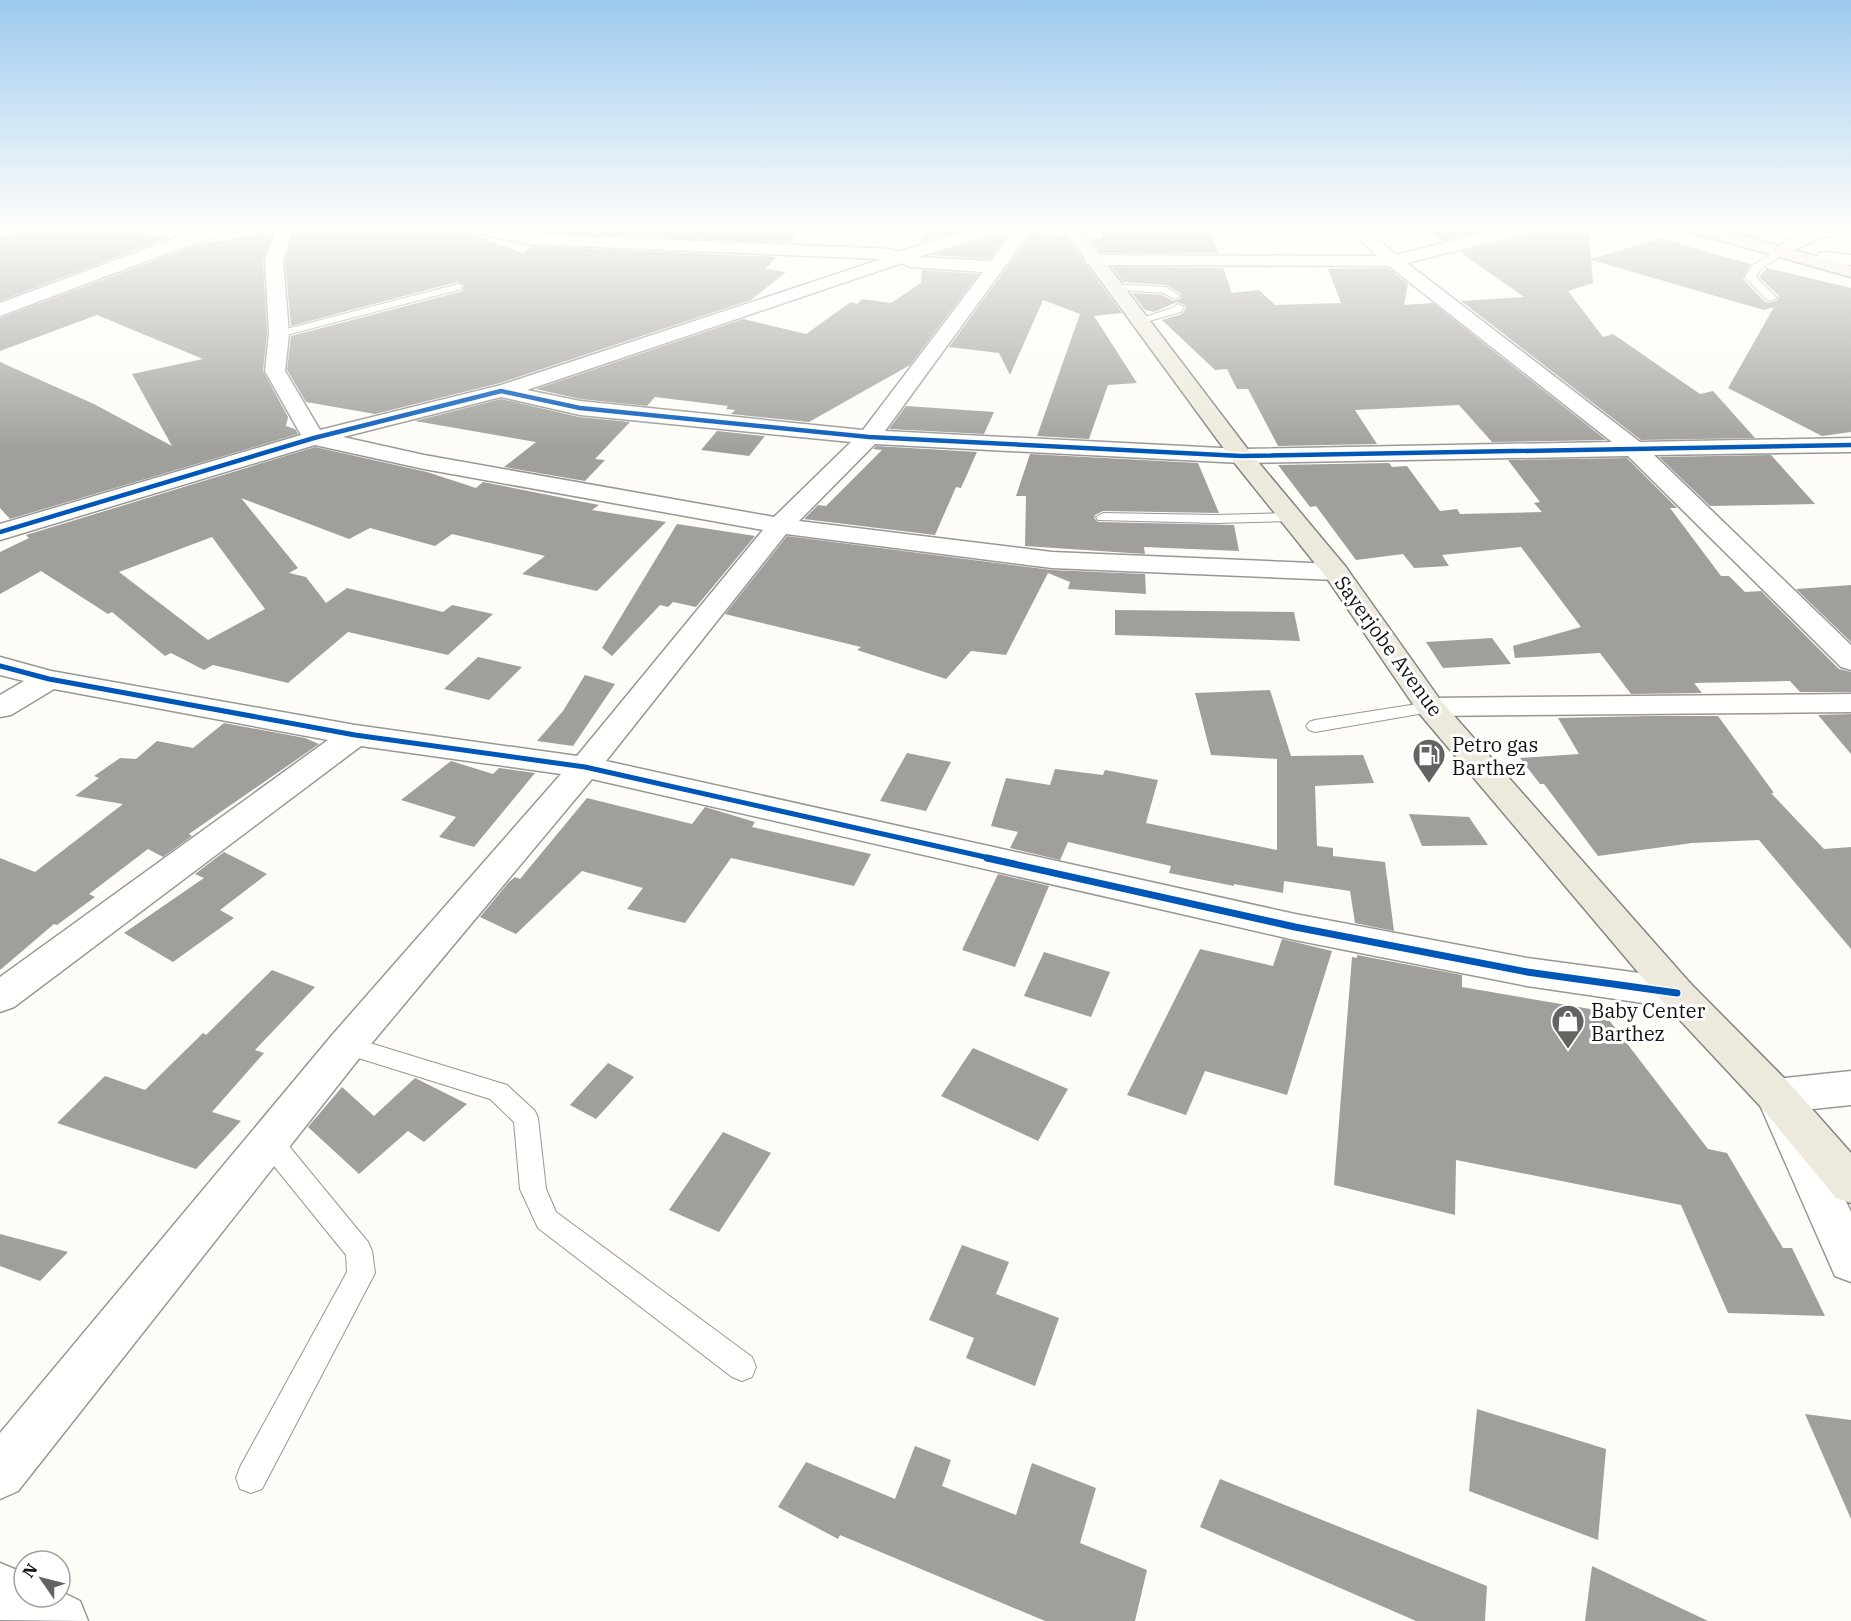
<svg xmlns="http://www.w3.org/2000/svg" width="1851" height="1621" viewBox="0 0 1851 1621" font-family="'IBM Plex Serif',serif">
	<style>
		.building { fill: #a19f9c; fill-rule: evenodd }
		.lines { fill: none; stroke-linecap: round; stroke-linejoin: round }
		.service-casing { stroke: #979795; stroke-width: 2 }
		.minor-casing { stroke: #979795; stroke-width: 3 }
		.primary-casing { stroke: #858482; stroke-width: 3 }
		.trunk-casing { stroke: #858482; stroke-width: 3 }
		.service { fill: #fffffe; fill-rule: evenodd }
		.minor { fill: #fffffe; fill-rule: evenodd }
		.primary { fill: #ede9dc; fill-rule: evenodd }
		.trunk { fill: #ece5da; fill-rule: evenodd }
		.cycleway-far2-casing { stroke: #fff; stroke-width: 8 }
		.cycleway-far1-casing { stroke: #fff; stroke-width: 9 }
		.cycleway-casing { stroke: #fff; stroke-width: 10 }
		.cycleway-far2 { stroke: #0057b8; stroke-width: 4.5 }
		.cycleway-far1 { stroke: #0057b8; stroke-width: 5 }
		.cycleway { stroke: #0057b8; stroke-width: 7 }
		.labels { text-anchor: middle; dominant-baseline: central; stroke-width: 6; stroke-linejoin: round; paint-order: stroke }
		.street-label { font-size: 20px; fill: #111; stroke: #fff }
		.poi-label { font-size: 20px; fill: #111; stroke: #fff; text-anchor: start }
	</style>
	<rect width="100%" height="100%" fill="#fdfcf7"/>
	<g class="building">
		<polygon points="39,225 110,225 168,238 0,301 0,238"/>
		<polygon points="312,225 447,225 457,231 473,235 523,253 531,246 776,257 766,269 786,272 751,300 500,383 375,414 306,402 287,370 291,336 463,291 464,285 457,282 291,326 285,261 295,228"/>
		<polygon points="560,225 804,225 789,243 550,233"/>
		<polygon points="943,225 949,225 971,227 922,242 922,237"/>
		<polygon points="1097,225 1138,225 1141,232 1211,233 1218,253 1101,253 1090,238 1103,239"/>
		<polygon points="1422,225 1505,225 1444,241"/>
		<polygon points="1547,225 1588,225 1591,259 1663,238 1706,252 1751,264 1743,279 1765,302 1770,303 1778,300 1779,296 1759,277 1767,268 1851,288 1851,432 1822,436 1728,388 1774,307 1764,310 1591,260 1593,283 1568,291 1603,337 1613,334 1700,394 1713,391 1755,438 1641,440 1461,301 1524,297 1460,252 1544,231"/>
		<polygon points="273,232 263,261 267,334 263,371 288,417 286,426 295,429 298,434 10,519 0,508 0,362 94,404 172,446 132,374 203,359 97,315 0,351 0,318 196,245"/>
		<polygon points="1010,232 990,259 930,255"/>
		<polygon points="1032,233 1065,236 1122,313 1094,316 1137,383 1108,385 1089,439 1037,436 1080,314 1043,300 1010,375 999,353 949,347"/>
		<polygon points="1112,267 1223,268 1232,293 1259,290 1275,305 1341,303 1328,269 1388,268 1408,284 1404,305 1433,303 1606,440 1492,442 1459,405 1355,410 1377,444 1278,446 1248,389 1237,389 1227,369 1215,370 1162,320 1182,314 1186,308 1185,305 1177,302 1154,312 1145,310 1132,293 1162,295 1174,301 1181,298 1181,294 1166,285 1123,282"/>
		<polygon points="922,270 979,274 910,365 809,422 731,414 735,410 726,409 728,406 655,397 647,406 580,399 536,389 743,319 806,334 851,302 857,304 862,299 891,303 921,283"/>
		<polygon points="501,399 579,417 630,422 595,459 605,460 585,481 504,467 536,442 415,421"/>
		<polygon points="906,406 994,412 984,434 889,429"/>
		<polygon points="717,431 765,436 749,456 701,450"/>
		<polygon points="876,446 977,452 961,488 956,487 935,535 804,519 818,505 826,506 882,450 873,449"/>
		<path d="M315 447 427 472 476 488 483 482 599 505 592 510 666 522 597 591 522 574 545 556 452 534 435 546 370 528 349 539 241 498 298 568 289 573 306 577 326 603 347 588 443 612 452 605 493 614 448 655 348 632 288 683 213 665 204 670 171 653 165 656 112 612 108 614 41 571 0 594V552L29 538 26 535ZM212 537 265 609 208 640 119 572Z"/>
		<polygon points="1030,454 1198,463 1219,513 1103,511 1095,515 1094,518 1098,522 1234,525 1239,551 1144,547 1145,554 1025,546 1026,496 1016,496"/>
		<polygon points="1771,455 1815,504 1710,506 1659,457"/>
		<polygon points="1627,458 1677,508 1670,508 1721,576 1729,576 1745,592 1761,591 1839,669 1851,672 1851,692 1800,692 1790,681 1694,683 1702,693 1631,694 1600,653 1515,658 1513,646 1581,627 1521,547 1442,555 1449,566 1414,568 1403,554 1356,560 1316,506 1310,507 1278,465 1389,463 1392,467 1407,466 1440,511 1457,509 1460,514 1542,512 1534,503 1540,502 1508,460"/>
		<polygon points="677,524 755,536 696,607 673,602 668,607 660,605 612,656 602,648"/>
		<polygon points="787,536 1052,570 1145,574 1146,594 1068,589 1070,582 1048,573 1006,655 971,651 946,679 857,650 861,647 725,614"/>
		<polygon points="1851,585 1851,642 1796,589"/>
		<polygon points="1115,610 1294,612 1300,641 1115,635"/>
		<polygon points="1492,638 1511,664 1443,668 1426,642"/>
		<polygon points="478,657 522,667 489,700 444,689"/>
		<polygon points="585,675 615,684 573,746 537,741 563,711"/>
		<polygon points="1270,690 1291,756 1363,755 1374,783 1315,786 1317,846 1333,848 1333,856 1385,862 1394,931 1355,923 1350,891 1284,881 1283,893 1234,884 1234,886 1169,873 1171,866 1068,842 1060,860 1010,848 1018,832 991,826 1006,778 1050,785 1055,769 1103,775 1105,770 1158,780 1146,823 1277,850 1277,759 1211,755 1195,693"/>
		<polygon points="1851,714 1851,754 1818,715"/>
		<polygon points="1648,716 1718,716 1774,793 1771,793 1824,849 1851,847 1851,949 1759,840 1692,843 1598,856 1544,784 1540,784 1520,758 1579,754 1558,718"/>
		<polygon points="224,723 305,738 319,744 189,834 192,836 163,857 148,849 89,894 95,897 57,925 54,924 0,970 0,858 35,872 123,804 75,796 99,778 94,776 120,758 136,759 157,741 193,748"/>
		<polygon points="907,753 951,762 926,811 880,801"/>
		<polygon points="451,761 493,774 499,768 535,773 474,847 439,837 456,817 401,800"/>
		<polygon points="587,798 692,824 705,807 755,822 752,827 871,854 854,886 731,858 685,923 627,909 643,888 582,871 516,934 480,917 509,882 515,877 520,879"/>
		<polygon points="1409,814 1469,817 1488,845 1422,846"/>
		<polygon points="224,852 267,874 220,910 234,918 173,962 124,933 204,878 195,874"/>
		<polygon points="998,874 1049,886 1015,967 962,950"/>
		<polygon points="1282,939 1332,951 1287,1095 1205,1071 1186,1115 1127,1095 1200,949 1273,966"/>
		<polygon points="1044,952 1110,972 1091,1017 1024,996"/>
		<polygon points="1357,955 1462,975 1462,987 1602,1011 1708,1149 1727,1153 1783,1248 1792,1248 1825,1316 1728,1313 1681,1205 1456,1160 1455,1215 1334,1185 1352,957 1357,958"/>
		<polygon points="272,970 315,987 255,1050 264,1053 212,1112 241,1121 196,1169 57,1123 105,1076 145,1090 203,1033 206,1035"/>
		<polygon points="973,1048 1068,1089 1038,1141 941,1096"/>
		<polygon points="608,1063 634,1077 596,1119 570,1105"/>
		<polygon points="415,1078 467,1104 424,1142 408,1131 359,1174 308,1127 342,1087 374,1116"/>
		<polygon points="723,1132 771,1153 719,1232 669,1210"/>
		<polygon points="0,1234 68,1252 40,1281 0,1266"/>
		<polygon points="962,1245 1009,1262 996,1294 1059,1318 1035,1386 966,1358 974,1338 929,1320"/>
		<polygon points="1477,1409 1606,1449 1598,1540 1469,1491"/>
		<polygon points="1805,1414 1851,1420 1851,1519"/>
		<polygon points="915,1446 951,1460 942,1486 1016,1515 1032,1463 1096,1488 1080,1543 1147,1570 1135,1621 1045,1621 840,1535 838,1539 778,1507 806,1462 895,1499"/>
		<polygon points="1220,1479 1487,1586 1485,1621 1416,1621 1200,1527"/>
		<polygon points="1592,1566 1708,1621 1585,1621"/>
	</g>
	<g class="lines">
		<g class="service-casing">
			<g id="service">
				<polygon points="1780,249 1784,250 1784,254 1761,269 1756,277 1777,298 1771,301 1767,300 1745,277 1753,265"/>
				<polygon points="458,284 462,285 462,289 279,337 273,334 275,332"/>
				<polygon points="1113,284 1166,287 1180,296 1175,299 1163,293 1109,289 1108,287"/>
				<polygon points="1178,304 1184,307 1181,312 1139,324 1133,321 1172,308"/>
				<polygon points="1103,513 1216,515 1291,513 1298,517 1291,521 1216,523 1098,520 1096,517"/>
				<polygon points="1430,702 1436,703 1439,707 1436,711 1315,732 1309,730 1306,726 1309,722 1315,720"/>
				<polygon points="347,1036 507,1085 535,1111 538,1118 546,1189 556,1212 752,1357 756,1367 752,1377 742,1381 732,1377 538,1228 520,1189 514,1122 490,1099 339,1052 335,1045 339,1038"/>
				<polygon points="270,1131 279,1134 368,1242 372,1251 375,1273 262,1489 251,1493 240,1489 236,1478 240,1467 347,1272 346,1255 261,1150 258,1142 261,1134"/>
			</g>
		</g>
		<g class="minor-casing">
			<g id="minor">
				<polygon points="210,225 234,225 232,229 0,316 0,303"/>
				<path d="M278 225H294L283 261 289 334 285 371 320 430 501 385 882 259 528 244 457 229 455 225H488L528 234 891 249 898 252 987 225H1014L1012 229 917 257 991 261 1018 225H1035L885 431 1241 449 1612 442 1389 266 1093 265 1087 264 1084 260 1087 256 1093 255 1377 256 1344 225H1362L1396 255 1516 225H1545L1543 229 1407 263 1640 442 1851 438V452L1654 455 1851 645V670L1841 667 1628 456 1241 463 875 444 799 521 1052 552 1336 564 1345 566 1349 572 1345 578 1336 580 1052 568 786 534 606 761 1295 914 1527 958 1677 978 1690 983 1696 993 1690 1003 1677 1008 1527 986 1295 940 592 779 361 1056 18 1491 0 1499V1433L333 1034 561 774 361 746 14 1007 0 1012V977L328 740 54 689 11 715 0 717V695L24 681 0 675V657L51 671 355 725 577 756 763 530 424 469 315 445 0 540V524L301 435 265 371 269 334 265 261ZM902 263 910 267 983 272 863 430 580 401 527 390ZM501 397 580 415 851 442 774 517 424 455 343 437Z"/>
				<path d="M1851 225V234L1823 237 1789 252 1783 251 1780 247C1796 227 1828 225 1851 225Z"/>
				<polygon points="1825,252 1851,255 1851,265 1819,261 1816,257 1819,253"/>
				<polygon points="1851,694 1851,712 1430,716 1419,713 1415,707 1419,701 1430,698"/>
				<polygon points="1851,1071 1851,1105 1803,1110 1851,1212 1851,1282 1835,1276 1756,1096 1762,1084 1776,1079"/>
				<polygon points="0,1563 24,1573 24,1597 60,1597 60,1591 80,1601 88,1621 0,1620"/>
			</g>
		</g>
		<g class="primary-casing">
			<polygon id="primary" points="1060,225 1077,225 1249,451 1345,566 1441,701 1690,983 1790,1084 1851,1153 1851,1203 1836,1198 1762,1108 1664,1003 1419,713 1326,577 1233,461"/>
		</g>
		<g class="trunk-casing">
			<polygon id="trunk" points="1677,225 1705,225 1851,266 1851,277 1679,229"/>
		</g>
		<use href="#service" class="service"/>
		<use href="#minor" class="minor"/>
		<use href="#primary" class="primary"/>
		<use href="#trunk" class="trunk"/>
		<g class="cycleway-far2-casing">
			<polyline id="cycleway-far2" points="0,532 314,438 501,391 580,408 869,437 1241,456 1851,445"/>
		</g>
		<g class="cycleway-far1-casing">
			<polyline id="cycleway-far1" points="0,666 49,679 355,735 585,767 994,859"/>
		</g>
		<g class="cycleway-casing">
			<polyline id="cycleway" points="987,858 1295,927 1527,972 1677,993"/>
		</g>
		<use href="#cycleway-far2" class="cycleway-far2"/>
		<use href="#cycleway-far1" class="cycleway-far1"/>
		<use href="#cycleway" class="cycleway"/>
	</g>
	<linearGradient id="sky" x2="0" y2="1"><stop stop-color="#9dc9ee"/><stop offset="0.5" stop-color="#fefefb"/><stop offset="1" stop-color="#fefefb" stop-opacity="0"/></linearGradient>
	<rect width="1851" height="452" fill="url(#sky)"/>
	<defs>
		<g id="fuel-pin" transform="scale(1.725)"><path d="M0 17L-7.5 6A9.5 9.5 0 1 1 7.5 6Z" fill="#646362" stroke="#fff"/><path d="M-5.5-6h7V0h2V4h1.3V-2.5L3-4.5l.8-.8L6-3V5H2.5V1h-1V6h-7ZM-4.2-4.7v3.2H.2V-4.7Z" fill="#fff"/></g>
		<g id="shop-pin" transform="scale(1.725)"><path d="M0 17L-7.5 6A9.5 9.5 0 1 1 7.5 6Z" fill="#646362" stroke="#fff"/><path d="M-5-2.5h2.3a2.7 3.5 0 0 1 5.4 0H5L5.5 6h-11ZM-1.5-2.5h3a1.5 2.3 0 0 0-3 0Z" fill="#fff"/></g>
	</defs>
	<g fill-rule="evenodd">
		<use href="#fuel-pin" x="1429" y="755"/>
		<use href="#shop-pin" x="1568" y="1021"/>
	</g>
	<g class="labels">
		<g class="street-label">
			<text transform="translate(1389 646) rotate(54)">Sayerjobe Avenue</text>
		</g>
		<g class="poi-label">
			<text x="1452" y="744">Petro gas<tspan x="1452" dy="23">Barthez</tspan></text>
			<text x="1591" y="1010">Baby Center<tspan x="1591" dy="23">Barthez</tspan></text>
		</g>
	</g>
	<g transform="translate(42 1579) rotate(305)"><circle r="28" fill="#ffffff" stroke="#a0a0a0" stroke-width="1.5"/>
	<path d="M0-4.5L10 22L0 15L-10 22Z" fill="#646362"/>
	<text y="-9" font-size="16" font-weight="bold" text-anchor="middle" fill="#111111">N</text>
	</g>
</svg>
